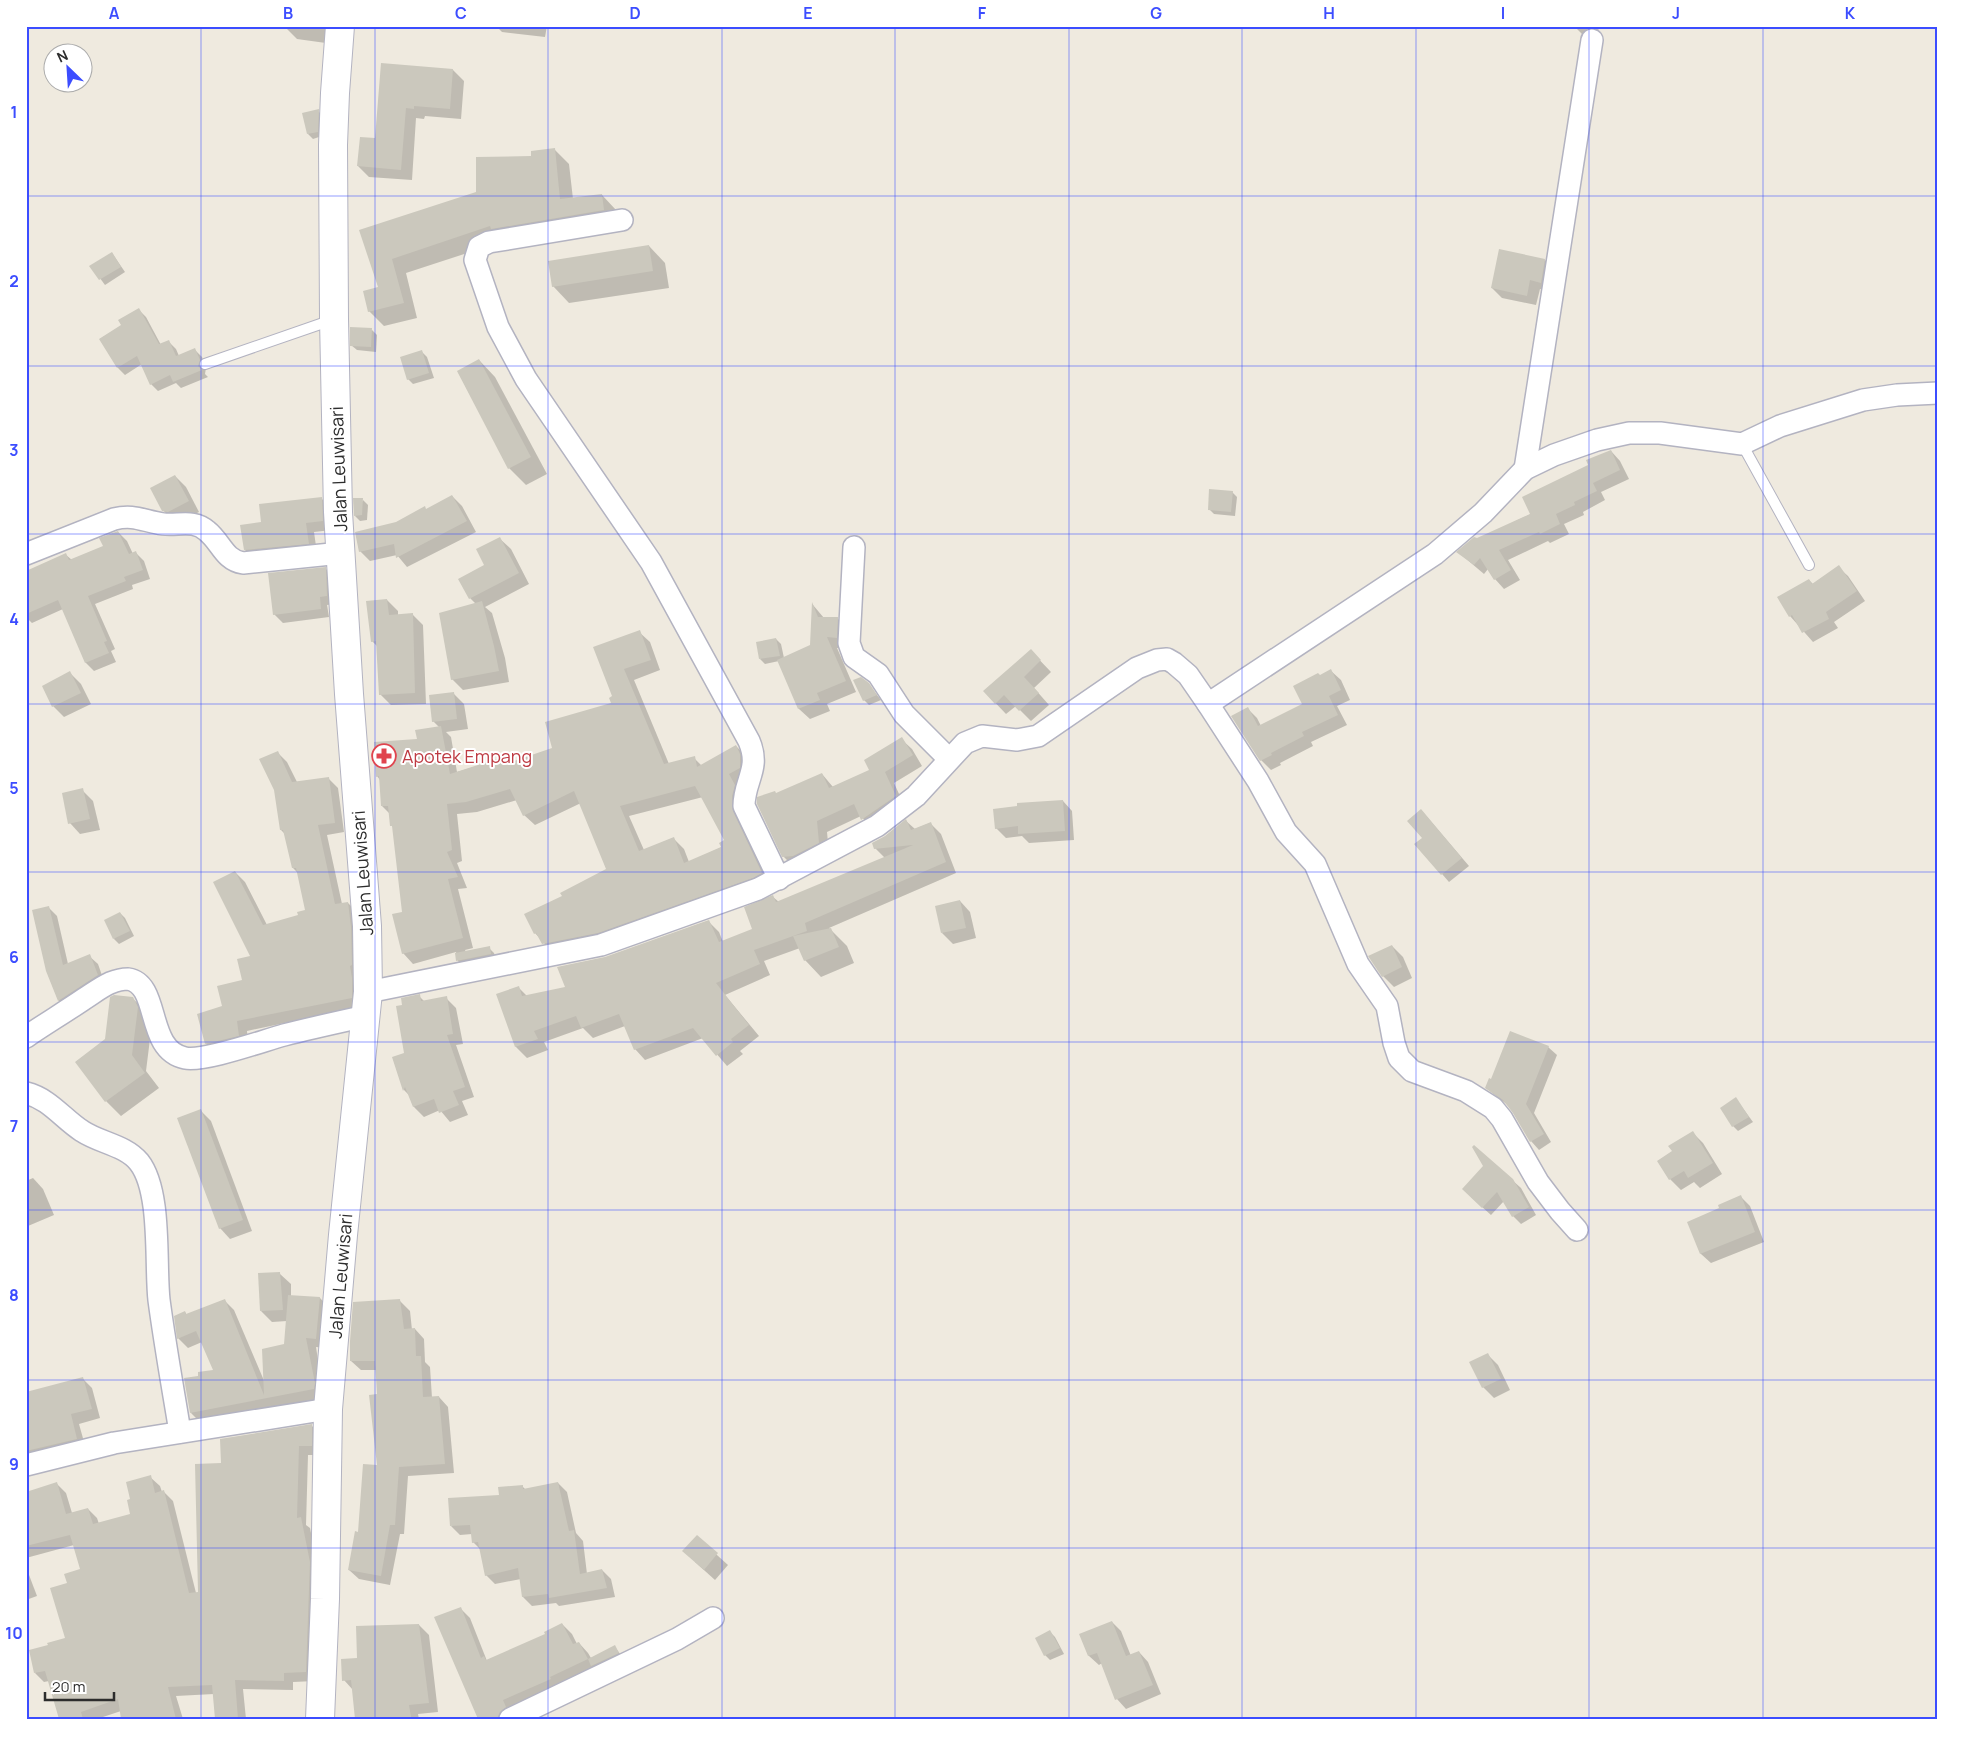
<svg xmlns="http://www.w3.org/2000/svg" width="1964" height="1745" viewBox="0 0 1964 1745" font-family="Manrope,sans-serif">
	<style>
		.shadow { fill: #0003; fill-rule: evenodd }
		.building { fill: #cbc8bd; fill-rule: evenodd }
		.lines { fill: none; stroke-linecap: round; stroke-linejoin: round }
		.service-casing { stroke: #b3b3c1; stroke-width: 12 }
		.minor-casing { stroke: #b3b3c1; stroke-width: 24 }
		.secondary-casing { stroke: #b3b3c1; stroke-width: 30 }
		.service { stroke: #fff; stroke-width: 10 }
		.minor { stroke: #fff; stroke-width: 21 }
		.secondary { stroke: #fff; stroke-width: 28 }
		.grid { fill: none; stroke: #3c4dff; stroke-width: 1; stroke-opacity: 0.55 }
		.labels { text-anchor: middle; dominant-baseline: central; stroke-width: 4; stroke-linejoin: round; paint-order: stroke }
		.street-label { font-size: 18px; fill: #2d2d2d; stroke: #fff }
		.health-label { font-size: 18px; fill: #be3a42; stroke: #fff; text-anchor: start }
		.neatline { fill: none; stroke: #3c4dff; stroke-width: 2 }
		.grid-label { font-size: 16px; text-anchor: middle; font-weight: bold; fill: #3c4dff }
	</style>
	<rect width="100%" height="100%" fill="#efeadf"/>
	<g class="shadow">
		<polygon points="288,26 338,26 333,44 297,39 287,29"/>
		<polygon points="496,26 547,26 545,37 502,32"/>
		<polygon points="1574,26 1606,26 1584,36"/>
		<polygon points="382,65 453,70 464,81 461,119 425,116 424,119 416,118 412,180 369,177 358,166 376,139"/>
		<polygon points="318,111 323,116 322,136 313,139 308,134"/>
		<polygon points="554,149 569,164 573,199 602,195 616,210 618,225 504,241 406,273 417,318 384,326 369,311 379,288 361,231 478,193 533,157"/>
		<polygon points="649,246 665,263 669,288 569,303 553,286"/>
		<polygon points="112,253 125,272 105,285 91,266"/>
		<polygon points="1545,260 1554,270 1551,291 1540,289 1536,305 1502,298 1492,288"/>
		<polygon points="139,310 146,317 161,345 169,342 176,349 179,356 195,350 202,357 206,368 205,374 208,377 181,388 176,383 158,391 151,384 142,364 125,375 118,368 100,339 123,325"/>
		<polygon points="372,330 377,335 376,352 357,350 351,345"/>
		<polygon points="422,352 427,357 434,378 413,384 408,379"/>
		<polygon points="479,360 495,377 547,474 526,485 509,468 458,372"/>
		<polygon points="1611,451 1620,461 1629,479 1601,492 1605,500 1583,512 1584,515 1564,524 1569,534 1550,543 1548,541 1508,560 1520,580 1504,589 1495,579 1488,569 1484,574 1458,552 1476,540 1531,514 1590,465"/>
		<polygon points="175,476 186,487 199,512 179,522 174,522 163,510"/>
		<polygon points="1232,492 1237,497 1235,516 1214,514 1209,509"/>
		<polygon points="452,496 462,506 476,532 407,567 397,555 370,561 360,551 396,523 427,510"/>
		<polygon points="322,499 331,508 332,530 314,532 317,553 254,559 245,550 262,523"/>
		<polygon points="363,500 368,505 367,520 360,521 355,516"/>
		<polygon points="118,532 127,541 133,554 136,553 144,561 150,579 132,585 133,589 95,604 115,649 111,651 116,662 94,671 86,663 63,609 32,623 26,617 26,572 66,555 72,560 104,547"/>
		<polygon points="500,539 511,549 529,584 485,607 492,613 505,658 509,682 463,690 452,679 476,604 470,598"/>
		<polygon points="1838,567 1848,576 1865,601 1834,622 1838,628 1813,642 1790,616 1809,580 1813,584"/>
		<polygon points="325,568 334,577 335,604 327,605 329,617 283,623 274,614"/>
		<polygon points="387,600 398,611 398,616 413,615 423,625 426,704 391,705 380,694 378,647 372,641"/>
		<polygon points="813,605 824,618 837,618 848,629 847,648 837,648 856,692 827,704 830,711 810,719 799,709 779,661 765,664 760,659 776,639 781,644 784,658 812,646"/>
		<path d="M639 632 650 642 660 670 634 680 669 764 694 758 702 766 736 746 747 757 738 785 772 883 554 954 535 933 563 896 607 870 581 803 535 825 524 815 517 800 477 812 457 814 462 861 457 863 467 888 458 889 473 948 465 950 466 952 489 948 494 953 496 959 463 966 458 961 456 952 413 964 403 953V912L394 828 391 825 390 814 382 806 380 780 377 776 418 740 439 727 433 721 453 693 464 704 468 729 446 732 451 737 457 772 508 757 514 762 554 749 613 704 614 697 595 648ZM703 797 726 841 722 847 689 862 684 849 673 838 644 850 629 816Z"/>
		<polygon points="1031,651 1051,672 1034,688 1049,705 1031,721 1016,706 1006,714 985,692"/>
		<polygon points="1331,671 1341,680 1350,700 1337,706 1347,725 1311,742 1313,746 1280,763 1281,765 1271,770 1261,760 1248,709 1257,718 1261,726 1304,704 1320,676"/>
		<polygon points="70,673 81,684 91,704 64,717 53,706"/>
		<polygon points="868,684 881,700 869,705 864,700"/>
		<polygon points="901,739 912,749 922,766 894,783 905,807 873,830 861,816 827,832 829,853 794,867 783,856 777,794 822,774 833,787 870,771"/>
		<polygon points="277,752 287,762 297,782 328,778 338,788 344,832 327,835 342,904 348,903 358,913 361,1007 247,1031 248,1045 216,1053 206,1044 223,1007 243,981 252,957 235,872 245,882 267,925 299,916 306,911 299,874 293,868 286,835 281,830"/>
		<polygon points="82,790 93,801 100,830 80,834 70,823"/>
		<polygon points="1063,801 1072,811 1074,840 1029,843 1022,836 1006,838 996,828 1018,807"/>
		<polygon points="1421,810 1469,866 1449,882 1416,844 1424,838"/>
		<polygon points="906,821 915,829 930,823 941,834 956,873 829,928 847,946 854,963 821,977 805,960 800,948 764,961 770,975 725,995 759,1036 740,1051 743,1054 727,1066 703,1038 645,1060 635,1049 625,1026 593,1038 583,1028 544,1042 548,1050 527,1058 516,1047 498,995 518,987 527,996 567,988 606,958 708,921 719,932 723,942 754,929 773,897 779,902 885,858 875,848 885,837"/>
		<polygon points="960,901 970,912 976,938 953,944 942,933"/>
		<polygon points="49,908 57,916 68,964 89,956 98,964 105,984 67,1009 59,1001 48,972"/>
		<polygon points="120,913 125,918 134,936 119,944 114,939"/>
		<polygon points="1392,946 1403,957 1412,978 1394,987 1383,976"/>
		<polygon points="419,996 425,1002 446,998 456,1008 463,1044 456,1045 474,1097 462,1101 468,1115 450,1122 440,1110 424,1117 414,1107 410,1096 404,1090 393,1058 406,1054 403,1006"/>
		<polygon points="132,998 148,1013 152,1023 146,1071 159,1088 121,1116 106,1101 76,1062 106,1040"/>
		<polygon points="1548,1047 1557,1055 1534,1113 1551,1142 1539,1150 1531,1141 1509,1106 1486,1088"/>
		<polygon points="1736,1099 1753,1122 1738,1131 1733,1126"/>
		<polygon points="200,1110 211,1121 252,1231 230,1239 220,1228"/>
		<polygon points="1693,1133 1703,1143 1722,1174 1700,1188 1694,1182 1681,1190 1670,1179 1673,1152"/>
		<polygon points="33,1178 43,1189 54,1215 28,1226 26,1224 26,1181"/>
		<polygon points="1512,1180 1521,1188 1536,1215 1521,1224 1513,1216 1504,1201 1491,1215 1471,1197"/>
		<polygon points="1741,1197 1750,1206 1764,1242 1711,1263 1701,1254 1689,1222 1721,1209"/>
		<polygon points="280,1274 291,1284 291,1296 320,1298 330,1309 326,1348 316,1347 324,1399 201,1423 191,1413 200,1377 215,1371 202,1342 188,1348 178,1338 185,1312 187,1315 224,1300 234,1310 265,1383 285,1346 287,1321 272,1322 261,1311"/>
		<polygon points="400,1301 410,1311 412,1330 415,1329 424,1339 425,1362 430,1367 432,1398 439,1397 448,1407 454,1473 408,1476 404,1534 400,1534 390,1585 359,1579 349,1570 378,1467 377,1370 361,1370 351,1361"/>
		<polygon points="1487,1354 1498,1365 1510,1390 1494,1398 1483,1387"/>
		<polygon points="83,1379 92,1388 100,1418 79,1424 86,1449 26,1462 26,1393"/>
		<polygon points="312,1426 321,1435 321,1455 308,1455 306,1525 310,1528 319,1573 315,1681 293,1682 293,1690 243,1689 246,1719 217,1719 214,1694 176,1696 183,1719 123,1719 121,1711 97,1719 61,1719 49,1681 44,1682 35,1673 50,1646 66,1639 69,1584 81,1570 74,1545 26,1558 26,1493 57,1484 66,1493 72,1513 88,1509 97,1518 99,1524 132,1515 150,1477 160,1486 162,1492 164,1492 173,1501 196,1593 199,1593 223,1464"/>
		<polygon points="558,1483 567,1492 576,1533 583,1541 587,1574 602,1570 611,1579 615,1597 559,1606 556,1603 532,1606 523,1597 521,1579 495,1584 486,1575 481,1550 473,1542 472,1534 460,1535 451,1526 501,1496 522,1486 526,1490"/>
		<polygon points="697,1537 728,1565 715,1580 695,1562"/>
		<polygon points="26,1567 37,1596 26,1600"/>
		<polygon points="460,1608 470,1618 487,1661 547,1634 562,1624 572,1634 577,1644 579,1643 588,1653 591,1658 615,1647 623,1658 513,1719 479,1719"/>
		<polygon points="1112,1622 1121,1631 1131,1656 1139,1652 1148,1662 1161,1694 1126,1709 1117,1699 1102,1663 1099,1665 1089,1656 1081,1635"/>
		<polygon points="419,1625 429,1635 438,1712 418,1714 419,1719 356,1719 353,1690 344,1680 358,1659"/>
		<polygon points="1050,1632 1055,1637 1064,1654 1050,1660 1045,1655"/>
	</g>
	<g class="building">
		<polygon points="381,63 453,69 450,109 414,106 414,109 406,108 401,170 357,166 360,137 375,138"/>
		<polygon points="319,109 318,132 307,134 302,113"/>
		<polygon points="555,148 560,199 602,194 604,210 491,229 490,226 392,259 404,303 368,312 363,291 378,287 359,230 476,192 476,157 531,156 531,151"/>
		<polygon points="649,245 653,271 552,287 548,261"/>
		<polygon points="1499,249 1545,259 1541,283 1530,280 1527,296 1491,288"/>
		<polygon points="112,252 121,267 99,280 89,266"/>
		<polygon points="139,308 159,344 169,340 176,356 195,348 200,360 198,366 202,370 173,382 170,375 150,385 137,356 117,368 99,339 121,325 118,320"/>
		<polygon points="350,327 372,328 371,347 350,346"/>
		<polygon points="422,350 429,373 407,380 400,357"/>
		<polygon points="479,359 531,457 508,469 457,371"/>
		<polygon points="1611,450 1620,470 1593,483 1597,491 1574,502 1575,505 1556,514 1560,524 1540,534 1539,532 1499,550 1511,570 1494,580 1480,558 1474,565 1456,552 1474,537 1477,538 1530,514 1522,497 1588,465 1586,460"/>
		<polygon points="175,475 189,501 168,512 162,511 150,488"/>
		<polygon points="1209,489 1233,491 1231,512 1208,510"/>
		<polygon points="452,495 467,521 396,558 394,544 359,552 355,532 396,522 425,506 426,509"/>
		<polygon points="322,497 323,521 306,523 309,544 244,550 240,525 261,522 259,504"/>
		<polygon points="353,498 363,498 362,515 354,516"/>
		<polygon points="118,531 129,554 136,551 143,570 124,577 126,581 88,596 107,641 104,642 109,653 85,663 58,600 26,614 26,571 66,553 69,560 103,546 99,538"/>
		<polygon points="500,537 519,573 469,599 458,579 484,565 476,549"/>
		<polygon points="1839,565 1857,591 1826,612 1829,619 1802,633 1792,615 1789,617 1777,597 1809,579 1812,584"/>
		<polygon points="326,567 327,596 320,597 321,609 273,615 268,573"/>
		<polygon points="387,599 389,615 413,613 415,693 379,695 376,641 371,642 366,601"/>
		<polygon points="482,601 494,646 499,671 451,680 439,613"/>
		<polygon points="812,602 818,617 838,617 837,638 827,637 846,681 817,693 820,700 798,709 777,660 810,645"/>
		<path d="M640 630 651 660 624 669 664 764 695 756 697 767 736 745 740 754V768L729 774 735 785 732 796 733 811 762 873 753 878 598 933 542 944 536 933 534 934 524 914 562 896 560 893 606 869 574 791 523 816 510 789 466 802 447 804 452 850 447 852 458 877 448 879 463 938 402 954 392 914 402 912 392 826H390L388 806H381L379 776 376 777 374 742 417 739 415 730 441 726 450 774 509 755 511 762 552 748 545 722 611 703 609 698 612 696 593 647ZM695 786 724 840 719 843 721 847 684 863 674 837 639 851 620 806Z"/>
		<polygon points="776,638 780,656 759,659 756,642"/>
		<polygon points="1031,649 1041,660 1024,677 1039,693 1019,711 1004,695 995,704 983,691"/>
		<polygon points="1331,669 1341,690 1329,696 1338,715 1302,732 1304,736 1271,753 1272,755 1260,761 1231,716 1248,707 1258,726 1302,704 1293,686 1318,673 1320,675"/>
		<polygon points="70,671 81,693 52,707 42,686"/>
		<polygon points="861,677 869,683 877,695 863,701 853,680"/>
		<polygon points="454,692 457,719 432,722 429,695"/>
		<polygon points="902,737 913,755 885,772 896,796 861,820 854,804 817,821 819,843 793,856 782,857 757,804 757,797 775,791 776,793 822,773 829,788 869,770 864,760"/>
		<polygon points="278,751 292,782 329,777 335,823 318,825 335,904 348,902 351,927 352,965 350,966 352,978 352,998 237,1021 239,1036 205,1044 197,1014 222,1006 217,986 242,980 237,959 250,956 213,882 235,871 263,925 298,915 297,912 305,910 296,868 292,868 283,830 280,830 274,790 259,759"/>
		<polygon points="83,788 90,819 68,824 62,793"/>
		<polygon points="1063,800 1065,831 1018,834 1018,826 995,829 993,809 1017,806 1017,803"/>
		<polygon points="1421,809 1462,858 1441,875 1414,844 1422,838 1407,821"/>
		<polygon points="906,819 911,830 931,822 946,862 805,923 807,931 754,950 760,964 716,983 749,1025 731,1039 733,1042 716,1056 693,1028 634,1050 619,1014 581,1028 576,1016 534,1031 538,1039 515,1047 496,994 519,986 522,996 565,987 557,967 605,957 709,920 719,942 752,929 744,907 773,895 776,902 913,845 874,849 872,843 885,836"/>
		<polygon points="960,900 966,928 941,933 935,906"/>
		<polygon points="49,906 63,965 90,954 98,975 58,1001 46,971 32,910"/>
		<polygon points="120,912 130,931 113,939 104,920"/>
		<polygon points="831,928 839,947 804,961 793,936"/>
		<polygon points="1392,945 1402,967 1382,977 1368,956"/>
		<polygon points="490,946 491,954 456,961 455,953"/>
		<polygon points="420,994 421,1001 447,996 453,1034 447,1035 465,1087 453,1091 459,1105 439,1113 434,1099 413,1107 405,1087 403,1091 392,1057 404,1053 396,1006 402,1005 401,998"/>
		<polygon points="114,995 133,997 138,1007 132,1055 145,1073 105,1102 75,1062 105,1039 110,997"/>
		<polygon points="1510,1031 1549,1046 1526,1104 1544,1134 1530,1142 1513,1113 1503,1100 1485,1088 1489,1078 1491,1079"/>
		<polygon points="1736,1097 1749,1117 1732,1127 1720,1108"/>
		<polygon points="201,1109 243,1220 219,1229 177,1118"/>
		<polygon points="1693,1131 1713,1163 1688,1178 1684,1171 1669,1180 1657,1161 1672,1151 1668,1146"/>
		<polygon points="1474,1145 1513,1179 1529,1207 1512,1217 1497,1192 1482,1208 1462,1189 1483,1166 1472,1147"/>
		<polygon points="1741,1195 1755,1232 1700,1254 1687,1222 1719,1208 1718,1205"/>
		<polygon points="280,1272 283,1310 260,1311 258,1273"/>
		<polygon points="288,1295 320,1297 316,1339 306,1338 315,1383 314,1389 190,1413 184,1378 198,1376 198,1372 213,1370 196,1331 177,1339 174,1316 185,1311 186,1314 225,1299 264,1395 262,1349 284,1344"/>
		<polygon points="400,1299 404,1329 415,1328 416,1356 421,1356 423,1397 439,1396 445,1464 399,1467 395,1525 390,1525 381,1576 348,1570 355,1531 358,1532 363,1464 377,1465 369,1395 377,1394 375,1361 350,1361 350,1341 353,1302"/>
		<polygon points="1488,1353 1501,1379 1482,1388 1469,1362"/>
		<polygon points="83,1377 92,1409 71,1414 77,1439 26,1451 26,1392"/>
		<polygon points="312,1424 312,1446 299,1446 297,1518 301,1517 310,1562 306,1672 284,1673 284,1681 235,1680 238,1719 215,1719 212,1685 168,1687 176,1719 121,1719 118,1699 81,1712 83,1719 59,1719 45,1671 34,1673 29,1650 48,1645 47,1643 65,1638 50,1588 67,1583 64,1574 80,1569 70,1535 26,1546 26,1492 57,1482 66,1514 88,1508 93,1524 130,1514 127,1500 130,1499 126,1482 151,1475 155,1493 164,1490 189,1593 198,1592 195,1464 221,1463 220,1439"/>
		<polygon points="558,1482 569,1531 574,1530 580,1574 602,1569 607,1588 549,1598 548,1594 522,1597 518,1568 485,1576 478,1542 472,1543 470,1525 450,1526 448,1498 499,1495 498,1487 523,1485 523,1489"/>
		<polygon points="697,1535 718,1553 704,1570 682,1551"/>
		<polygon points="461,1607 481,1658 484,1656 486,1660 545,1634 544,1632 562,1623 573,1644 579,1642 588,1659 550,1677 551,1679 503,1700 506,1707 500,1712 498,1717 478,1719 434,1617"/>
		<polygon points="1112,1621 1126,1656 1139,1651 1153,1685 1115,1700 1097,1653 1088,1656 1079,1634"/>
		<polygon points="419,1624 429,1703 409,1705 411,1717 355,1719 351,1680 342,1681 341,1659 357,1658 356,1626"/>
		<polygon points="1050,1630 1060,1648 1044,1656 1035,1638"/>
		<polygon points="615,1645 619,1653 591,1666 588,1659"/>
	</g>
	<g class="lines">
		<g class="service-casing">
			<g id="service">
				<polyline points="205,364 332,320"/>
				<polyline points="1742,444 1809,565"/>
			</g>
		</g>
		<g class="minor-casing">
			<g id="minor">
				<path d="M622 220 489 242 479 247 475 260 498 327 526 379 651 562 749 741C761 769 744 780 744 806L779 879"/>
				<polyline points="1525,469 1592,40"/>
				<polyline points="854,547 849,643 854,657 878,674 904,714 949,759"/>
				<path d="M26 554 114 519C134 514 143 521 163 524 178 526 194 519 207 531 221 542 224 560 243 563L341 553"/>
				<polyline points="1208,704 1258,781 1286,832 1315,864 1358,964 1387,1006 1394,1043 1399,1058 1412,1071 1466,1091 1493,1108 1502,1119 1538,1182 1560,1211 1577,1230"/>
				<polyline points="368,992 601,945 758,889 877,826 916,796 965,743 982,736 1017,740 1038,736 1137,668 1157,660 1167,659 1174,663 1188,675 1208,704 1435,554 1483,513 1525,469 1554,455 1597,440 1629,433 1660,433 1742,444 1780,426 1863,400 1897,395 1938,393"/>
				<path d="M26 1037C45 1024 65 1012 84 999 92 994 101 987 110 983 115 981 122 979 128 979 161 984 145 1050 185 1058 204 1062 262 1041 284 1035 311 1028 339 1022 366 1016"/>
				<path d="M26 1093C50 1099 63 1119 82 1131 100 1143 125 1145 139 1162 162 1191 155 1264 159 1300 165 1345 173 1389 180 1432"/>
				<polyline points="26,1465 114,1443 328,1409"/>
				<polyline points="510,1719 677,1639 713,1618"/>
			</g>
		</g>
		<g class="secondary-casing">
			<polyline id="secondary" points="320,1719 325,1599 328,1409 343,1235 368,992 367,926 349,694 338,512 334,319 333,145 335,93 340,26"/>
		</g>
		<use href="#service" class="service"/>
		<use href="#minor" class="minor"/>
		<use href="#secondary" class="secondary"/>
	</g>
	<path class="grid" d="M201 26V1719M375 26V1719M548 26V1719M722 26V1719M895 26V1719M1069 26V1719M1242 26V1719M1416 26V1719M1589 26V1719M1763 26V1719M26 196H1938M26 366H1938M26 534H1938M26 704H1938M26 872H1938M26 1042H1938M26 1210H1938M26 1380H1938M26 1548H1938"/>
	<defs>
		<g id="pharmacy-ring" transform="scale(1.25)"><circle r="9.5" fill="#fff" stroke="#e0444e" stroke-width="1.5"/><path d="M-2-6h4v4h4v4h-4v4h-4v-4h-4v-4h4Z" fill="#e0444e"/></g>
	</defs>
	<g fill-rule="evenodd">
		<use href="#pharmacy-ring" x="384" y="756"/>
	</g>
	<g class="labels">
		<g class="street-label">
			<text transform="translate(338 469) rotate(-92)">Jalan Leuwisari</text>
			<text transform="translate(362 873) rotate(-94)">Jalan Leuwisari</text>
			<text transform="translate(340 1276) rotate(-85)">Jalan Leuwisari</text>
		</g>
		<g class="health-label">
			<text x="402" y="756">Apotek Empang</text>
		</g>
	</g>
	<rect width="1964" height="1745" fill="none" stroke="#ffffff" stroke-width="55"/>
	<g transform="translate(68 68) rotate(335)"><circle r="24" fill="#ffffff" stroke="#ababab"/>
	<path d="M0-4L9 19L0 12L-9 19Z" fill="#3c4dff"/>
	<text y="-8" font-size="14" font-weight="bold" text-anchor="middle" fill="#2d2d2d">N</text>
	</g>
	<path d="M45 1692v8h69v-8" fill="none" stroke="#2d2d2d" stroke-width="2.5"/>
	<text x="52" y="1692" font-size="15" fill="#2d2d2d" stroke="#ffffff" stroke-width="4" paint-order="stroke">20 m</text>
	<rect x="28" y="28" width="1908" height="1690" class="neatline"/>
	<g class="grid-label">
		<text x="114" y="19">A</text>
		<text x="288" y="19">B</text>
		<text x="461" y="19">C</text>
		<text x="635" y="19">D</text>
		<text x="808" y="19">E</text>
		<text x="982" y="19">F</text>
		<text x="1156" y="19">G</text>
		<text x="1329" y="19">H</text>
		<text x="1503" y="19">I</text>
		<text x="1676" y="19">J</text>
		<text x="1850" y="19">K</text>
		<text x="14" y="118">1</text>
		<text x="14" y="287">2</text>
		<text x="14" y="456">3</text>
		<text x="14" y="625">4</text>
		<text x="14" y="794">5</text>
		<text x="14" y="963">6</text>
		<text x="14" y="1132">7</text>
		<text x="14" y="1301">8</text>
		<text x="14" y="1470">9</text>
		<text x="14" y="1639">10</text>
	</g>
</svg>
